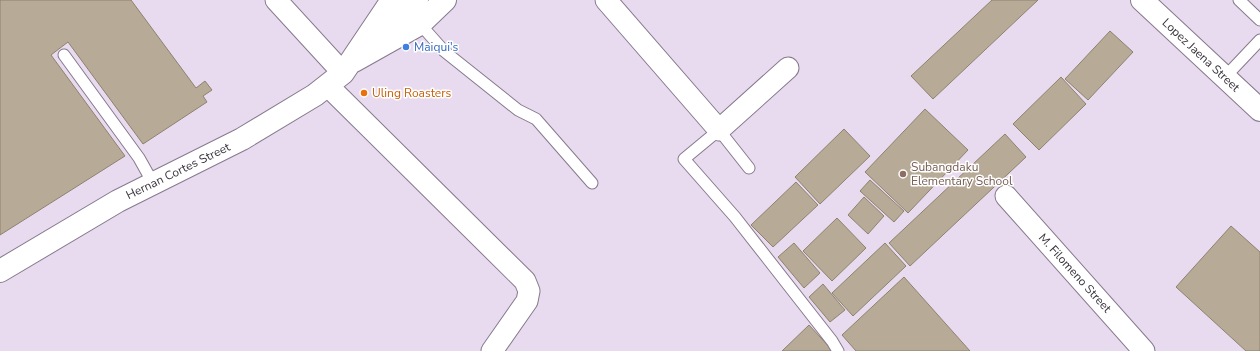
<svg xmlns="http://www.w3.org/2000/svg" width="1260" height="351" viewBox="0 0 1260 351" font-family="'Nunito Sans',sans-serif">
	<style>
		.building { fill: #b7aa96; stroke: #8e826f }
		.lines { fill: none; stroke-linecap: round; stroke-linejoin: round }
		.service-casing { stroke: #867a8c; stroke-width: 13 }
		.minor-casing { stroke: #867a8c; stroke-width: 23 }
		.secondary-casing { stroke: #867a8c; stroke-width: 24 }
		.primary-casing { stroke: #867a8c; stroke-width: 24 }
		.service { stroke: #fff; stroke-width: 11 }
		.minor { stroke: #fff; stroke-width: 21 }
		.secondary { stroke: #fff; stroke-width: 22 }
		.primary { stroke: #fff; stroke-width: 22 }
		.shop-dot { fill: #3f7fe0; stroke: #fff; stroke-width: 1.5 }
		.food-dot { fill: #e8710a; stroke: #fff; stroke-width: 1.5 }
		.education-dot { fill: #8d6e63; stroke: #fff; stroke-width: 1.5 }
		.labels { text-anchor: middle; dominant-baseline: central; stroke-width: 3; stroke-linejoin: round; paint-order: stroke }
		.shop-label { font-size: 12px; fill: #366cbe; stroke: #fff; text-anchor: start }
		.street-label { font-size: 12px; fill: #39343c; stroke: #fff }
		.food-label { font-size: 12px; fill: #c56008; stroke: #fff; text-anchor: start }
		.education-label { font-size: 12px; fill: #785e54; stroke: #fff; text-anchor: start }
	</style>
	<rect width="100%" height="100%" fill="#e8dbef"/>
	<g class="building">
		<polygon points="0,0 131,0 196,88 205,81 212,90 203,96 207,102 143,144 68,42 51,55 125,156 0,235"/>
		<polygon points="992,0 1038,0 933,99 911,76"/>
		<polygon points="1110,31 1133,52 1088,100 1065,79"/>
		<polygon points="1061,77 1086,104 1039,150 1013,124"/>
		<polygon points="925,109 968,150 908,213 865,172"/>
		<polygon points="844,129 870,156 820,204 795,177"/>
		<polygon points="1005,134 1026,157 910,266 889,243"/>
		<polygon points="870,180 904,211 894,222 860,191"/>
		<polygon points="796,182 818,205 773,247 751,225"/>
		<polygon points="864,197 884,216 868,234 848,215"/>
		<polygon points="837,218 866,248 832,281 803,251"/>
		<polygon points="1231,226 1260,252 1260,351 1246,351 1176,287"/>
		<polygon points="794,243 820,273 804,288 778,257"/>
		<polygon points="885,243 906,266 853,316 832,293"/>
		<polygon points="904,277 970,351 856,351 842,335"/>
		<polygon points="823,284 845,310 830,322 809,297"/>
		<polygon points="809,325 833,351 782,351"/>
	</g>
	<g class="lines">
		<g class="service-casing">
			<g id="service">
				<polyline points="1239,0 1260,20"/>
				<polyline points="420,24 444,51 518,110 536,119 592,183"/>
				<polyline points="64,55 139,158 153,183"/>
				<polyline points="1225,77 1260,40"/>
				<polyline points="749,168 719,130 684,159 735,217 832,341 838,351"/>
			</g>
		</g>
		<g class="minor-casing">
			<g id="minor">
				<polyline points="276,0 343,73"/>
				<polyline points="606,0 719,130 788,68"/>
				<polyline points="328,86 525,281 529,291 527,301 492,351"/>
				<polyline points="1006,196 1144,351"/>
			</g>
		</g>
		<g class="secondary-casing">
			<g id="secondary">
				<polyline points="378,37 417,0"/>
				<polyline points="354,61 420,24 445,0"/>
				<polyline points="0,271 118,201 242,139 315,95 343,73 392,0"/>
			</g>
		</g>
		<g class="primary-casing">
			<polyline id="primary" points="1142,0 1260,110"/>
		</g>
		<use href="#service" class="service"/>
		<use href="#minor" class="minor"/>
		<use href="#secondary" class="secondary"/>
		<use href="#primary" class="primary"/>
	</g>
	<circle class="shop-dot" cx="406" cy="47" r="4"/>
	<circle class="food-dot" cx="364" cy="93" r="4"/>
	<circle class="education-dot" cx="903" cy="174" r="4"/>
	<g class="labels">
		<g class="shop-label">
			<text x="414" y="47">Maiqui's</text>
		</g>
		<g class="street-label">
			<text transform="translate(1201 55) rotate(43)">Lopez Jaena Street</text>
			<text transform="translate(178 171) rotate(-26)">Hernan Cortes Street</text>
			<text transform="translate(1075 273) rotate(48)">M. Filomeno Street</text>
		</g>
		<g class="food-label">
			<text x="372" y="93">Uling Roasters</text>
		</g>
		<g class="education-label">
			<text x="911" y="167">Subangdaku<tspan x="911" dy="14">Elementary School</tspan></text>
		</g>
	</g>
</svg>
